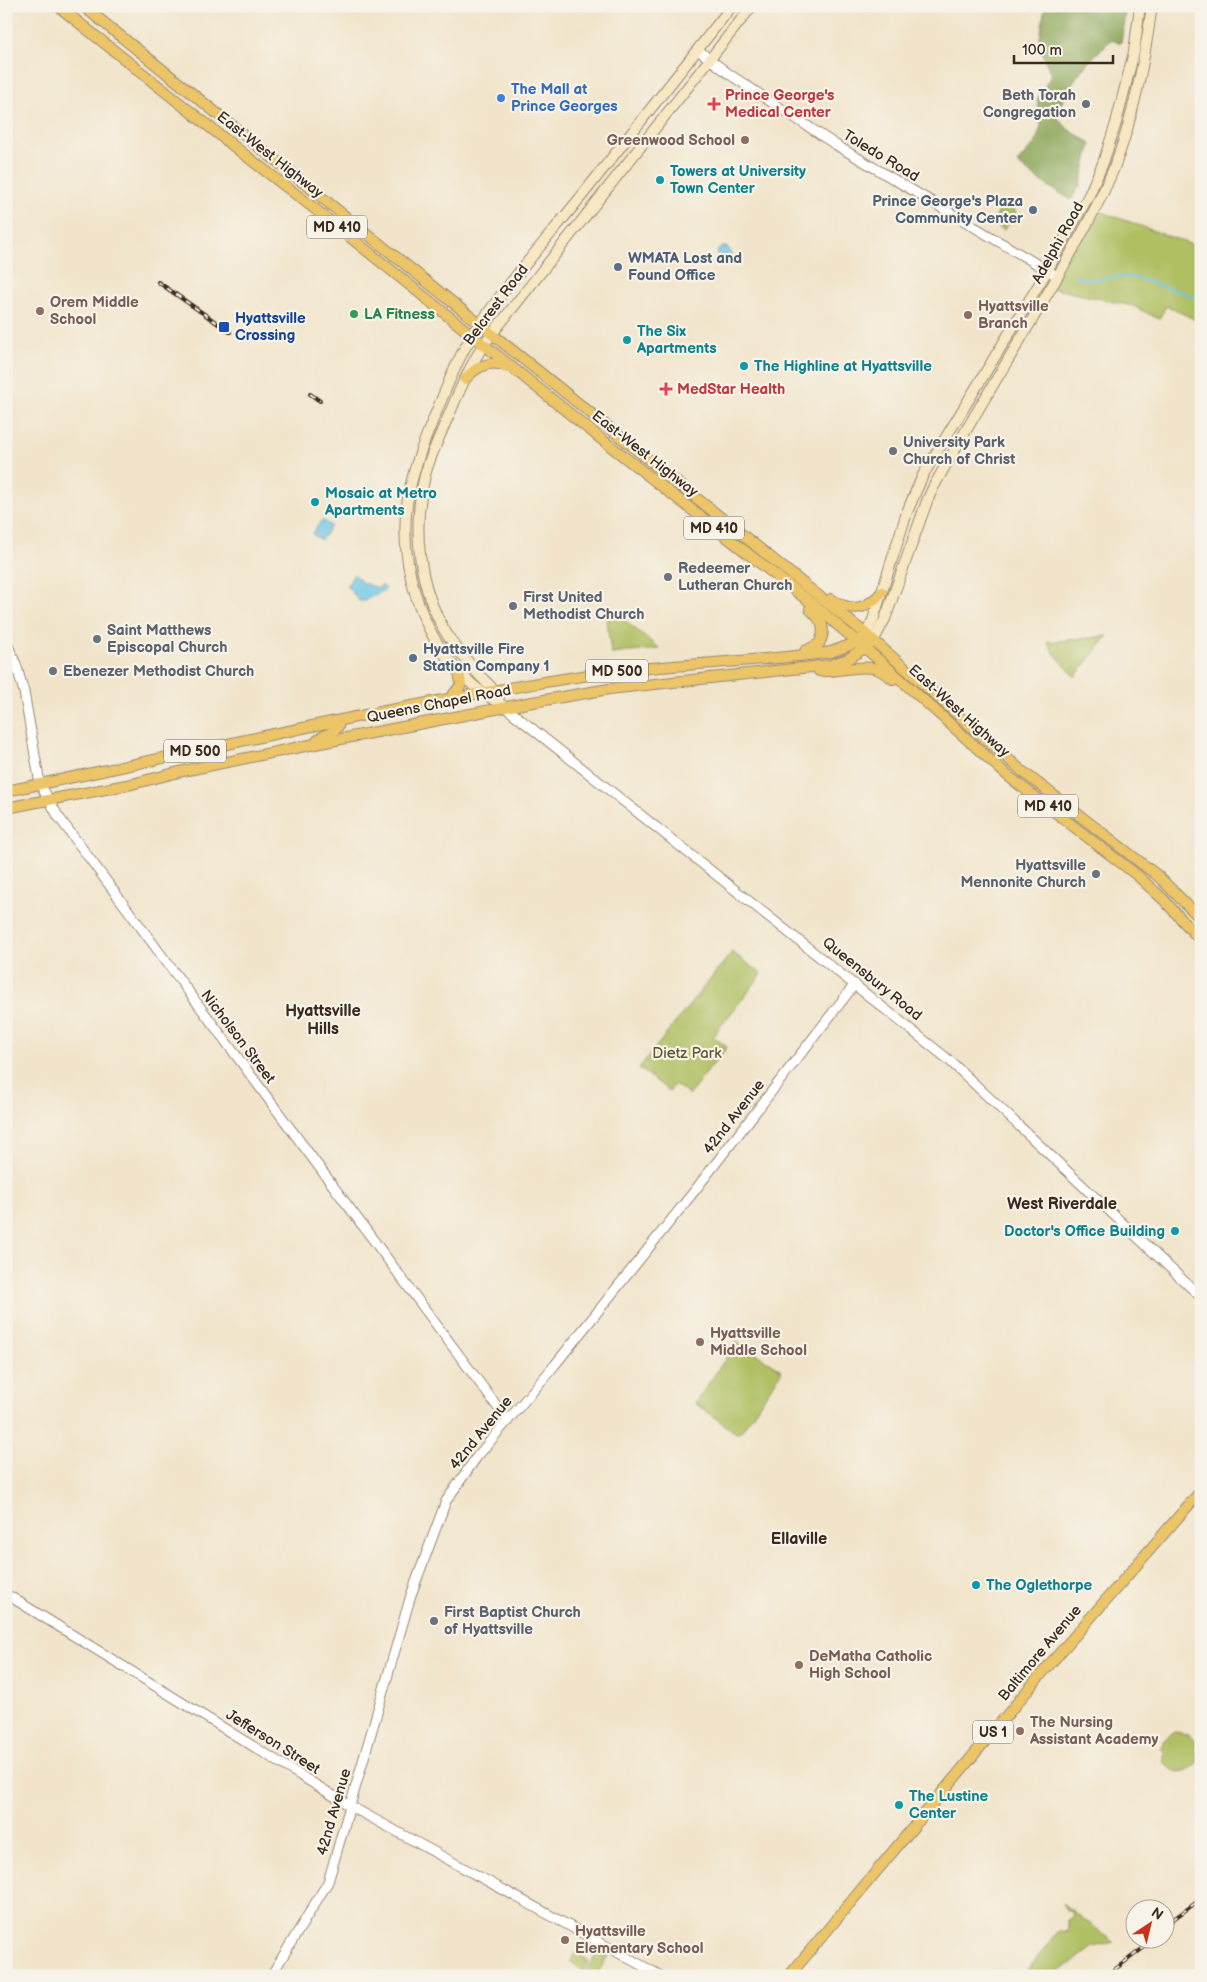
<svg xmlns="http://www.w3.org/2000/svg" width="1207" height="1982" viewBox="0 0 1207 1982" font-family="'Balsamiq Sans',sans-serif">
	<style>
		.green { fill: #afbf62; stroke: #757440 }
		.forest { fill: #8ba658; stroke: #63683b }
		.water { fill: #67c5e5; stroke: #517882 }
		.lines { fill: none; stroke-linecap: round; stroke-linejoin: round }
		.stream { stroke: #67c5e5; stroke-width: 2 }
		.tertiary-casing { stroke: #968774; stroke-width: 11 }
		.secondary-casing { stroke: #968774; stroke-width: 12 }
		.primary-casing { stroke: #968774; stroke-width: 12 }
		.tertiary { stroke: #fff; stroke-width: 9 }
		.secondary { stroke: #f7e8c3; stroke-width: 10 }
		.primary { stroke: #ecc569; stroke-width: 10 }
		.rail-casing { stroke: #3b2a1e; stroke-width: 4 }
		.rail { stroke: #f7f3e8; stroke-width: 2; stroke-dasharray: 5.5; stroke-linecap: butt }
		.shop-dot { fill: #3f7fe0; stroke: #f7f3e8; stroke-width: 2 }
		.health-dot { fill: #e0444e; stroke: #f7f3e8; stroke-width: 2 }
		.worship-dot { fill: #6b7280; stroke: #f7f3e8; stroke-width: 2 }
		.education-dot { fill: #8d6e63; stroke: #f7f3e8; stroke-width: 2 }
		.culture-dot { fill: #0f9aa8; stroke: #f7f3e8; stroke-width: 2 }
		.service-dot { fill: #5c6f8a; stroke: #f7f3e8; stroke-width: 2 }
		.leisure-dot { fill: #2e9e5b; stroke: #f7f3e8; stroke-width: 2 }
		.transit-dot { fill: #1a4fb4; stroke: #f7f3e8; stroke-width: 2 }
		.labels { text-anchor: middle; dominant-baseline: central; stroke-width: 4.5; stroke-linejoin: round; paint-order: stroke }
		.shield { fill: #f7f3e8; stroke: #73665b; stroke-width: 1 }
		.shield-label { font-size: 14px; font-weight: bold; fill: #3b2a1e }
		.shop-label { font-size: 15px; font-weight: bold; fill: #366cbe; stroke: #f7f3e8; text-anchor: start }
		.health-label { font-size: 15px; font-weight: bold; fill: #be3a42; stroke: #f7f3e8; text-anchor: start }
		.worship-label { font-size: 15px; font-weight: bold; fill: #5b616d; stroke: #f7f3e8; text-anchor: start }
		.education-label { font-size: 15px; font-weight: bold; fill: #785e54; stroke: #f7f3e8; text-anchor: start }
		.street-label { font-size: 15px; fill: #3b2a1e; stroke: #f7f3e8 }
		.culture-label { font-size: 15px; font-weight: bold; fill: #0d838f; stroke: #f7f3e8; text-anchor: start }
		.service-label { font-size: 15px; font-weight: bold; fill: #4e5e75; stroke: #f7f3e8; text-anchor: start }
		.leisure-label { font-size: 15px; font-weight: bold; fill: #27864d; stroke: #f7f3e8; text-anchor: start }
		.transit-label { font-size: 15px; font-weight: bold; fill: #164399; stroke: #f7f3e8; text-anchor: start }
		.park-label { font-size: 15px; fill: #5e5732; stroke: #f7f3e8 }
		.neighbourhood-label { font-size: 16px; font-weight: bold; fill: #3b2a1e; stroke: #f7f3e8 }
	</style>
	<rect width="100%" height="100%" fill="#f7f3e8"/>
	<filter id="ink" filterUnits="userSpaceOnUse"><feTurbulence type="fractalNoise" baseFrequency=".02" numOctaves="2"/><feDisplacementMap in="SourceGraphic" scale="10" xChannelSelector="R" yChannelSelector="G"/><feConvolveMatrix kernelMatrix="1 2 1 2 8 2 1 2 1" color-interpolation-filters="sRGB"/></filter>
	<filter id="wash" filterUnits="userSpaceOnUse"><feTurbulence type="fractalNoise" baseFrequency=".0096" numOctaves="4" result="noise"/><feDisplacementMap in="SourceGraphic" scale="20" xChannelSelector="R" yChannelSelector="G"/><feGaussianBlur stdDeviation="1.12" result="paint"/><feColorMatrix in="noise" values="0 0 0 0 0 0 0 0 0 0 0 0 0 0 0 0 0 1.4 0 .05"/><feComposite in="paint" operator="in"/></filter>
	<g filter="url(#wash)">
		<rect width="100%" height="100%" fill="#f1e4ca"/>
		<g class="green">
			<polygon points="1004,204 1016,212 1004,230 992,223"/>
			<polygon points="1094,209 1201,248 1201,322 1166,306 1159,319 1133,306 1050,288"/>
			<polygon points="617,614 660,649 611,654 607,619"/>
			<polygon points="1108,636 1075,677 1053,652 1048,642"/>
			<polygon points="732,952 762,974 713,1036 727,1047 689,1095 675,1084 669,1091 639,1068"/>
			<polygon points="737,1342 780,1369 781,1373 740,1433 736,1433 695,1403"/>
			<path d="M1175 1732 1189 1734 1198 1743 1195 1750 1200 1758C1191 1774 1173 1777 1163 1761L1165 1753 1161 1747 1164 1740Z"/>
			<polygon points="1062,1903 1114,1942 1093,1947 1054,1976 1023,1976 1059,1930 1063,1932 1068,1931 1068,1921 1071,1920 1073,1914 1070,1911 1066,1911"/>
			<polygon points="576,1952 589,1961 583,1971 570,1961"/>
			<polygon points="597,1954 609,1955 596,1976 582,1976"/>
		</g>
		<path class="forest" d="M1045 6H1126L1121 43 1111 40C1084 65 1070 81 1056 116L1069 130 1091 143 1081 184 1071 200 1037 179 1017 163 1036 142 1041 126 1037 100 1051 75 1039 44Z"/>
		<g class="water">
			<circle cx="724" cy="254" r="7"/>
			<polygon points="322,520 331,526 321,540 312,534"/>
			<polygon points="354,574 363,583 378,588 382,585 386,589 364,601 359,601 347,586"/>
		</g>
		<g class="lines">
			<path class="stream" d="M1075 276C1093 284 1111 275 1130 277 1138 277 1144 281 1152 283 1169 289 1185 292 1201 300"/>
		</g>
	</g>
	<g filter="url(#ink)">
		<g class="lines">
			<g class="tertiary-casing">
				<g id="tertiary">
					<polyline points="698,50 729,74 836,145 1057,276"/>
					<polyline points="6,641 16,664 24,692 40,784 58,816 508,1421"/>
					<polyline points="505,707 949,1060 1201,1297"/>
					<polyline points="6,1594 350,1806 661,1976"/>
					<polyline points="271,1976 328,1882 411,1595 446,1501 476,1458 554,1366 692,1194 855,984"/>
				</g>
			</g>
			<g class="secondary-casing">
				<g id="secondary">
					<polyline points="866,634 873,620 907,512 923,475 1047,271 1089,195 1103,163 1116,123 1134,52 1140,6"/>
					<path d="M874 640 885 619 927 501 934 486C972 418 1013 353 1052 286 1074 248 1097 209 1114 168 1134 116 1144 62 1152 6"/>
					<path d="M499 697C494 689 488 684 481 677 469 663 456 649 446 633 418 586 412 528 425 475 431 454 440 435 449 415 459 391 470 366 484 344L752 6"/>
					<path d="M505 707C495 700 483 694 474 686 422 643 397 564 408 498 414 464 427 434 440 403 449 382 457 360 469 341 502 289 549 237 588 188 636 128 684 67 732 6"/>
				</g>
			</g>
			<g class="primary-casing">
				<g id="primary">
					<polyline points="58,6 241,152 315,209 595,434 815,606 879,660 1008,776 1138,876 1164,900 1201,941"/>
					<polyline points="83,6 866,634 1022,771 1158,876 1201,919"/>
					<path d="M465 379C477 366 492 359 508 367"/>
					<path d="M831 599C852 613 866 610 882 592"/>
					<path d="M805 651 819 644C827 629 822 620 810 609"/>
					<path d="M819 671C836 673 865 663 879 670 884 672 888 676 893 679"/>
					<polyline points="449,700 461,685 459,671"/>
					<path d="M317 741C324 733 340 733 339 721"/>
					<path d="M6 791C203 751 398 703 596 674 674 663 753 663 831 652L850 645 862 638"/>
					<polyline points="6,808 132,784 183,771 315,744 527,703 609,689 830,665 848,659 870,644"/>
					<polyline points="789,1976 1037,1679 1201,1491"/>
				</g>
			</g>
			<use href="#tertiary" class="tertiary"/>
			<use href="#secondary" class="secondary"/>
			<use href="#primary" class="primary"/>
			<g class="rail-casing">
				<g id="rail">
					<polyline points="158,282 230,332"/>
					<polyline points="310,394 320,401"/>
					<polyline points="1164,1926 1201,1899"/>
					<polyline points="1106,1976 1154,1940"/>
				</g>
			</g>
			<use href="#rail" class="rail"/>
		</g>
	</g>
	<circle class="shop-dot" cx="501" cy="98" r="5"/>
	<g class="health-dot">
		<path d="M711.5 96.5h5v5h5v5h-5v5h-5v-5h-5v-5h5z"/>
		<path d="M663.5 381.5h5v5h5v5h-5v5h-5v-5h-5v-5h5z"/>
	</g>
	<g class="worship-dot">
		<circle cx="1086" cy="104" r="5"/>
		<circle cx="893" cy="451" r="5"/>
		<circle cx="668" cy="577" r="5"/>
		<circle cx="513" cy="606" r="5"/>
		<circle cx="97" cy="639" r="5"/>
		<circle cx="53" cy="671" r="5"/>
		<circle cx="1096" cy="874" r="5"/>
		<circle cx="434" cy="1621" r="5"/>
	</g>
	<g class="education-dot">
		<circle cx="745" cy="140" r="5"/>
		<circle cx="40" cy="311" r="5"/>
		<circle cx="968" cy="315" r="5"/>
		<circle cx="700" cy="1342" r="5"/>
		<circle cx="799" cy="1665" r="5"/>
		<circle cx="1020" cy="1731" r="5"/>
		<circle cx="565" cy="1940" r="5"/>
	</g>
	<g class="culture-dot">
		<circle cx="660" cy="180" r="5"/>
		<circle cx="627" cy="340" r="5"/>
		<circle cx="744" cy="366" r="5"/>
		<circle cx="315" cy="502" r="5"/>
		<circle cx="1175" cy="1231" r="5"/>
		<circle cx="976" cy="1585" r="5"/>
		<circle cx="899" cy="1805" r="5"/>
	</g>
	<g class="service-dot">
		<circle cx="1033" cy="210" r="5"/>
		<circle cx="618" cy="267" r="5"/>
		<circle cx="413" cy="658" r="5"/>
	</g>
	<circle class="leisure-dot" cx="354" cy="314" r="5"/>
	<rect class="transit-dot" x="218" y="321" width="12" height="12" rx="2.5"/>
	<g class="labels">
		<g class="shield">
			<rect x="307" y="215.5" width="60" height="23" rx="4"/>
			<rect x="684" y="516.5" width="60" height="23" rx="4"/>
			<rect x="586" y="659.5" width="62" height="23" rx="4"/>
			<rect x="164" y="739.5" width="62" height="23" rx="4"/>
			<rect x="1018" y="794.5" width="60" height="23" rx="4"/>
			<rect x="973" y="1720.5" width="40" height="23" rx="4"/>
		</g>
		<g class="shield-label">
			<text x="337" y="227">MD 410</text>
			<text x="714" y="528">MD 410</text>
			<text x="617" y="671">MD 500</text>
			<text x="195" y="751">MD 500</text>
			<text x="1048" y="806">MD 410</text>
			<text x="993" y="1732">US 1</text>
		</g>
		<g class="shop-label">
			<text x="511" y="89">The Mall at<tspan x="511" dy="17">Prince Georges</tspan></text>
		</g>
		<g class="health-label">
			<text x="725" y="95">Prince George's<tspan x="725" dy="17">Medical Center</tspan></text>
			<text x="677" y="389">MedStar Health</text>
		</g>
		<g class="worship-label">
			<text x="1076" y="95" text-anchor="end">Beth Torah<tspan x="1076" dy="17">Congregation</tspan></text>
			<text x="903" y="442">University Park<tspan x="903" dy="17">Church of Christ</tspan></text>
			<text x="678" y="568">Redeemer<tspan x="678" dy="17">Lutheran Church</tspan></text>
			<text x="523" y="597">First United<tspan x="523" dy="17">Methodist Church</tspan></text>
			<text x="107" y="630">Saint Matthews<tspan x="107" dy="17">Episcopal Church</tspan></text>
			<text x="63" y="671">Ebenezer Methodist Church</text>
			<text x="1086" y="865" text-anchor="end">Hyattsville<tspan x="1086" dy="17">Mennonite Church</tspan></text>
			<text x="444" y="1612">First Baptist Church<tspan x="444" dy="17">of Hyattsville</tspan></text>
		</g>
		<g class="education-label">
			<text x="735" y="140" text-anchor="end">Greenwood School</text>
			<text x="50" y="302">Orem Middle<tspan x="50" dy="17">School</tspan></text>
			<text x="978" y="306">Hyattsville<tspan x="978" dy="17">Branch</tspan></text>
			<text x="710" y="1333">Hyattsville<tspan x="710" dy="17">Middle School</tspan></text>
			<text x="809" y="1656">DeMatha Catholic<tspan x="809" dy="17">High School</tspan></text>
			<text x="1030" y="1722">The Nursing<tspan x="1030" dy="17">Assistant Academy</tspan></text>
			<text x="575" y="1931">Hyattsville<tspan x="575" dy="17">Elementary School</tspan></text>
		</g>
		<g class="street-label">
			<text transform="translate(270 155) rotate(38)">East-West Highway</text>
			<text transform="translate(881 156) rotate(31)">Toledo Road</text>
			<text transform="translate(1058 243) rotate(-61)">Adelphi Road</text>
			<text transform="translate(496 305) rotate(-53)">Belcrest Road</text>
			<text transform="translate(645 454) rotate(38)">East-West Highway</text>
			<text transform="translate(439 704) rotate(-11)">Queens Chapel Road</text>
			<text transform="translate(959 711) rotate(42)">East-West Highway</text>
			<text transform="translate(872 979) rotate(39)">Queensbury Road</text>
			<text transform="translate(238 1037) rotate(53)">Nicholson Street</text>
			<text transform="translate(734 1117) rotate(-52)">42nd Avenue</text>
			<text transform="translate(481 1433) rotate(-51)">42nd Avenue</text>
			<text transform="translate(1040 1653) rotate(-50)">Baltimore Avenue</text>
			<text transform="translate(273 1742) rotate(32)">Jefferson Street</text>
			<text transform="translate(334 1812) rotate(-74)">42nd Avenue</text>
		</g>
		<g class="culture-label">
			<text x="670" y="171">Towers at University<tspan x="670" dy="17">Town Center</tspan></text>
			<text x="637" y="331">The Six<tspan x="637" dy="17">Apartments</tspan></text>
			<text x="754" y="366">The Highline at Hyattsville</text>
			<text x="325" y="493">Mosaic at Metro<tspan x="325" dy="17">Apartments</tspan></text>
			<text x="1165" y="1231" text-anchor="end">Doctor's Office Building</text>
			<text x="986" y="1585">The Oglethorpe</text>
			<text x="909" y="1796">The Lustine<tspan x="909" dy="17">Center</tspan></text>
		</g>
		<g class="service-label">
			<text x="1023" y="201" text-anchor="end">Prince George's Plaza<tspan x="1023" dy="17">Community Center</tspan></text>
			<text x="628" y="258">WMATA Lost and<tspan x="628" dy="17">Found Office</tspan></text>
			<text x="423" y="649">Hyattsville Fire<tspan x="423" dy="17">Station Company 1</tspan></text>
		</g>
		<g class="leisure-label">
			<text x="364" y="314">LA Fitness</text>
		</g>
		<g class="transit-label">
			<text x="235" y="318">Hyattsville<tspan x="235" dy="17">Crossing</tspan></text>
		</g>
		<g class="park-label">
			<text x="687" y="1053">Dietz Park</text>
		</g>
		<g class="neighbourhood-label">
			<text x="323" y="1011">Hyattsville<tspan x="323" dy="18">Hills</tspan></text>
			<text x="1062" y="1204">West Riverdale</text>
			<text x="799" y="1539">Ellaville</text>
		</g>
	</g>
	<rect width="1207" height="1982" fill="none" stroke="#f7f3e8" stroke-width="25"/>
	<g transform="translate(1150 1924) rotate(35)"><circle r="24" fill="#f7f3e8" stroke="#aca397"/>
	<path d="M0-4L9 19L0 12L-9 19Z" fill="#c8321e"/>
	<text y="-8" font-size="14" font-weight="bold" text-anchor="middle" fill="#3b2a1e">N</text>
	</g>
	<path d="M1014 55v8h99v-8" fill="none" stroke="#3b2a1e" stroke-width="2.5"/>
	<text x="1022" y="55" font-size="15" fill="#3b2a1e" stroke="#f7f3e8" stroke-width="4" paint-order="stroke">100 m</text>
</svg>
